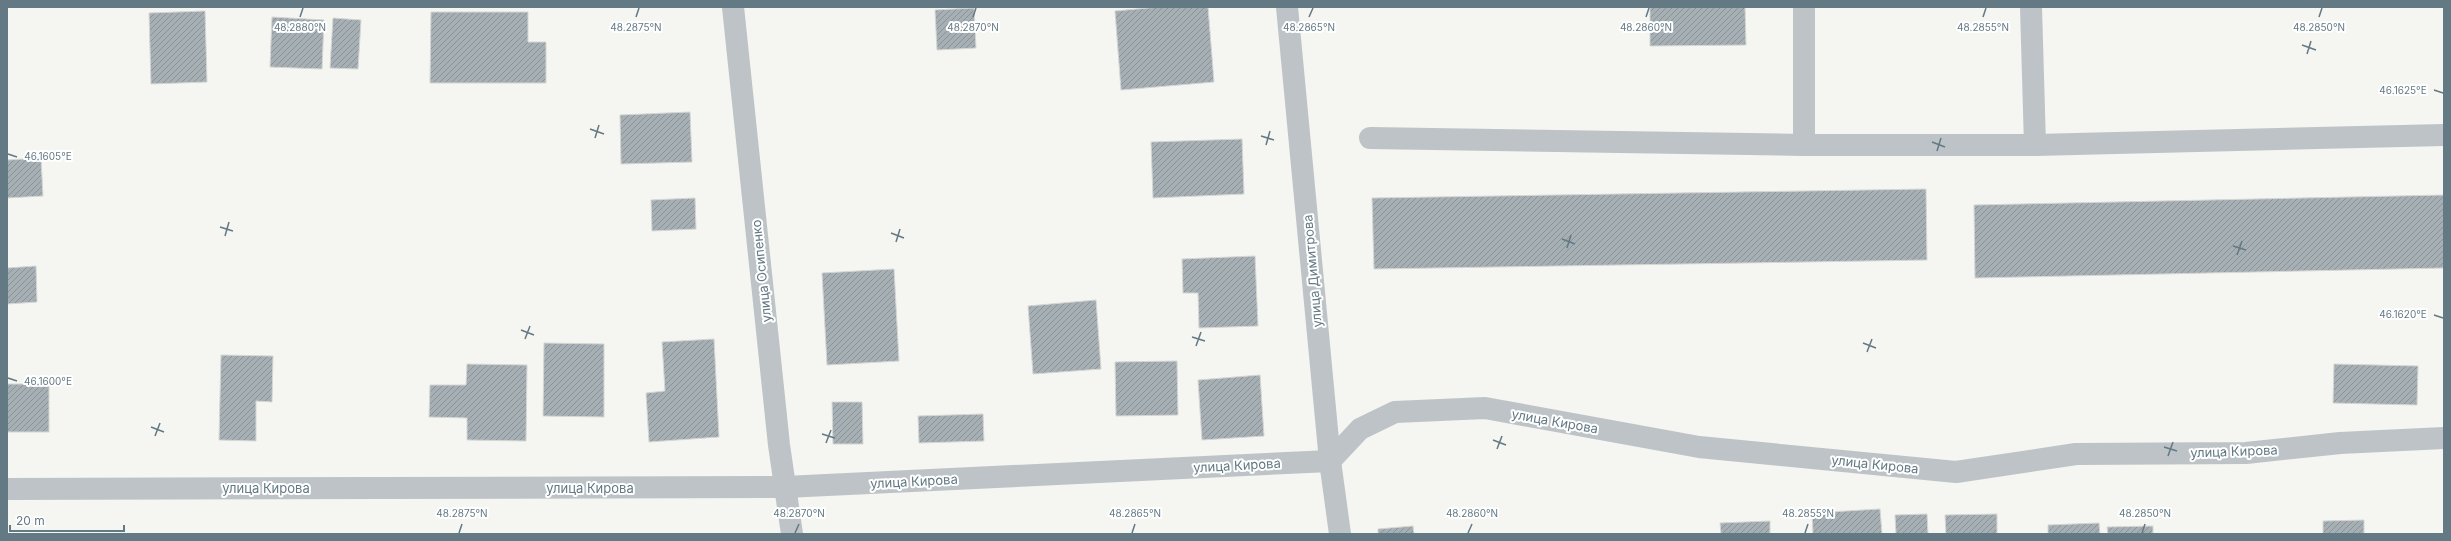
<svg xmlns="http://www.w3.org/2000/svg" width="2451" height="541" viewBox="0 0 2451 541" font-family="Inter,sans-serif">
	<style>
		.building { fill: url(#building-hatch); stroke: #d6d6d4 }
		.lines { fill: none; stroke-linecap: round; stroke-linejoin: round }
		.service { stroke: #bdc3c6; stroke-width: 22 }
		.minor { stroke: #bdc3c6; stroke-width: 22 }
		.ticks { fill: none; stroke: #637984; stroke-width: 1.5 }
		.labels { text-anchor: middle; dominant-baseline: central; stroke-width: 4; stroke-linejoin: round; paint-order: stroke }
		.street-label { font-size: 13px; fill: #637984; stroke: #fff }
		.ticks-label { font-size: 10px; text-anchor: middle; fill: #637984; stroke: #fff; stroke-width: 4; stroke-linejoin: round; paint-order: stroke }
	</style>
	<defs>
		<pattern id="building-hatch" width="6" height="6" patternUnits="userSpaceOnUse"><rect width="6" height="6" fill="#a5afb4"/><path d="M-1 1l2-2M0 6l6-6M5 7l2-2" fill="none" stroke="#8a9398"/></pattern>
	</defs>
	<rect width="100%" height="100%" fill="#f5f5f1"/>
	<g class="building">
		<polygon points="1159,7 1208,7 1214,82 1121,90 1115,11"/>
		<polygon points="1650,7 1745,7 1746,45 1650,46"/>
		<polygon points="974,8 976,48 937,50 935,10"/>
		<polygon points="205,11 207,82 151,84 149,13"/>
		<polygon points="431,12 528,12 528,42 546,42 546,83 430,83"/>
		<polygon points="272,17 324,20 322,69 270,67"/>
		<polygon points="333,18 361,20 358,69 330,68"/>
		<polygon points="690,112 692,162 621,164 620,115"/>
		<polygon points="1242,139 1244,194 1153,198 1151,142"/>
		<polygon points="41,158 43,196 7,198 7,160"/>
		<polygon points="1926,189 1927,260 1374,269 1372,198"/>
		<polygon points="2444,195 2444,268 1975,278 1974,205"/>
		<polygon points="695,198 696,229 652,231 651,200"/>
		<polygon points="1255,256 1258,326 1199,328 1198,293 1183,293 1182,259"/>
		<polygon points="36,266 37,302 7,304 7,268"/>
		<polygon points="894,269 899,361 827,365 822,273"/>
		<polygon points="1096,300 1101,369 1033,374 1028,306"/>
		<polygon points="714,339 719,437 649,442 646,393 665,391 662,342"/>
		<polygon points="544,343 604,344 604,417 543,416"/>
		<polygon points="221,355 273,356 272,402 256,401 256,441 219,440"/>
		<polygon points="1177,361 1178,415 1116,416 1115,362"/>
		<polygon points="467,364 527,365 526,441 467,440 467,418 429,417 430,385 466,385"/>
		<polygon points="2334,364 2418,366 2417,405 2333,403"/>
		<polygon points="1260,375 1264,436 1202,440 1198,380"/>
		<rect x="7" y="384" width="42" height="48"/>
		<polygon points="832,402 862,402 863,444 833,444"/>
		<polygon points="983,414 984,441 919,443 918,416"/>
		<polygon points="1880,509 1882,534 1813,534 1812,513"/>
		<polygon points="1927,514 1928,534 1896,534 1895,515"/>
		<polygon points="1997,514 1997,534 1946,534 1945,515"/>
		<polygon points="2364,520 2364,534 2323,534 2323,521"/>
		<polygon points="1770,521 1770,534 1721,534 1720,523"/>
		<polygon points="2099,523 2100,534 2048,534 2048,525"/>
		<polygon points="1413,526 1414,534 1378,534 1378,529"/>
		<polygon points="2153,526 2153,534 2108,534 2107,527"/>
	</g>
	<g class="lines">
		<g class="service">
			<polyline points="1804,7 1804,145"/>
			<polyline points="1370,138 1804,145 2035,145 2444,135"/>
		</g>
		<g class="minor">
			<polyline points="733,7 779,445 792,534"/>
			<polyline points="1287,7 1330,461 1340,534"/>
			<polyline points="2031,7 2035,145"/>
			<polyline points="7,489 785,487 1330,461 1360,429 1395,412 1485,408 1699,447 1956,472 2076,454 2246,453 2340,443 2444,438"/>
		</g>
	</g>
	<path class="ticks" d="M300 17 303 8M636 17 639 8M973 17 976 8M1309 17 1313 8M1646 17 1649 8M1983 17 1986 8M2319 17 2322 8M2302 45 2316 50M2307 54 2311 41M2434 90 2443 93M590 129 604 134M1261 136 1274 140M595 138 599 125M1932 142 1945 147M1266 145 1270 131M1937 151 1941 138M8 154 17 157M220 227 233 231M891 233 904 238M225 236 229 222M1562 239 1575 244M896 242 900 229M2233 246 2246 250M1567 248 1571 235M2237 255 2242 241M2434 315 2443 318M521 330 534 335M1192 337 1205 341M525 339 530 326M1863 343 1876 348M1196 346 1201 332M1867 352 1872 339M8 378 17 381M151 427 164 432M822 434 835 438M155 436 160 423M1493 440 1506 445M826 443 831 430M2164 447 2177 451M1497 449 1502 436M2168 456 2173 442M459 533 462 524M795 533 799 524M1132 533 1135 524M1468 533 1472 524M1805 533 1808 524M2142 533 2145 524"/>
	<g class="labels">
		<g class="street-label">
			<text transform="translate(761 271) rotate(-96)">улица Осипенко</text>
			<text transform="translate(1312 271) rotate(-95)">улица Димитрова</text>
			<text transform="translate(1555 421) rotate(10)">улица Кирова</text>
			<text transform="translate(2234 451) rotate(-2)">улица Кирова</text>
			<text transform="translate(1875 464) rotate(6)">улица Кирова</text>
			<text transform="translate(1237 465) rotate(-3)">улица Кирова</text>
			<text transform="translate(914 481) rotate(-3)">улица Кирова</text>
			<text x="266" y="488">улица Кирова</text>
			<text x="590" y="488">улица Кирова</text>
		</g>
	</g>
	<g class="ticks-label">
		<text x="300" y="31">48.2880°N</text>
		<text x="636" y="31">48.2875°N</text>
		<text x="973" y="31">48.2870°N</text>
		<text x="1309" y="31">48.2865°N</text>
		<text x="1646" y="31">48.2860°N</text>
		<text x="1983" y="31">48.2855°N</text>
		<text x="2319" y="31">48.2850°N</text>
		<text x="2403" y="94">46.1625°E</text>
		<text x="48" y="160">46.1605°E</text>
		<text x="2403" y="318">46.1620°E</text>
		<text x="48" y="385">46.1600°E</text>
		<text x="462" y="517">48.2875°N</text>
		<text x="799" y="517">48.2870°N</text>
		<text x="1135" y="517">48.2865°N</text>
		<text x="1472" y="517">48.2860°N</text>
		<text x="1808" y="517">48.2855°N</text>
		<text x="2145" y="517">48.2850°N</text>
	</g>
	<rect width="2451" height="541" fill="none" stroke="#637984" stroke-width="16"/>
	<path d="M10 525v6h114v-6" fill="none" stroke="#637984" stroke-width="2"/>
	<text x="16" y="525" font-size="12" fill="#637984" stroke="#ffffff" stroke-width="3" paint-order="stroke">20 m</text>
</svg>
